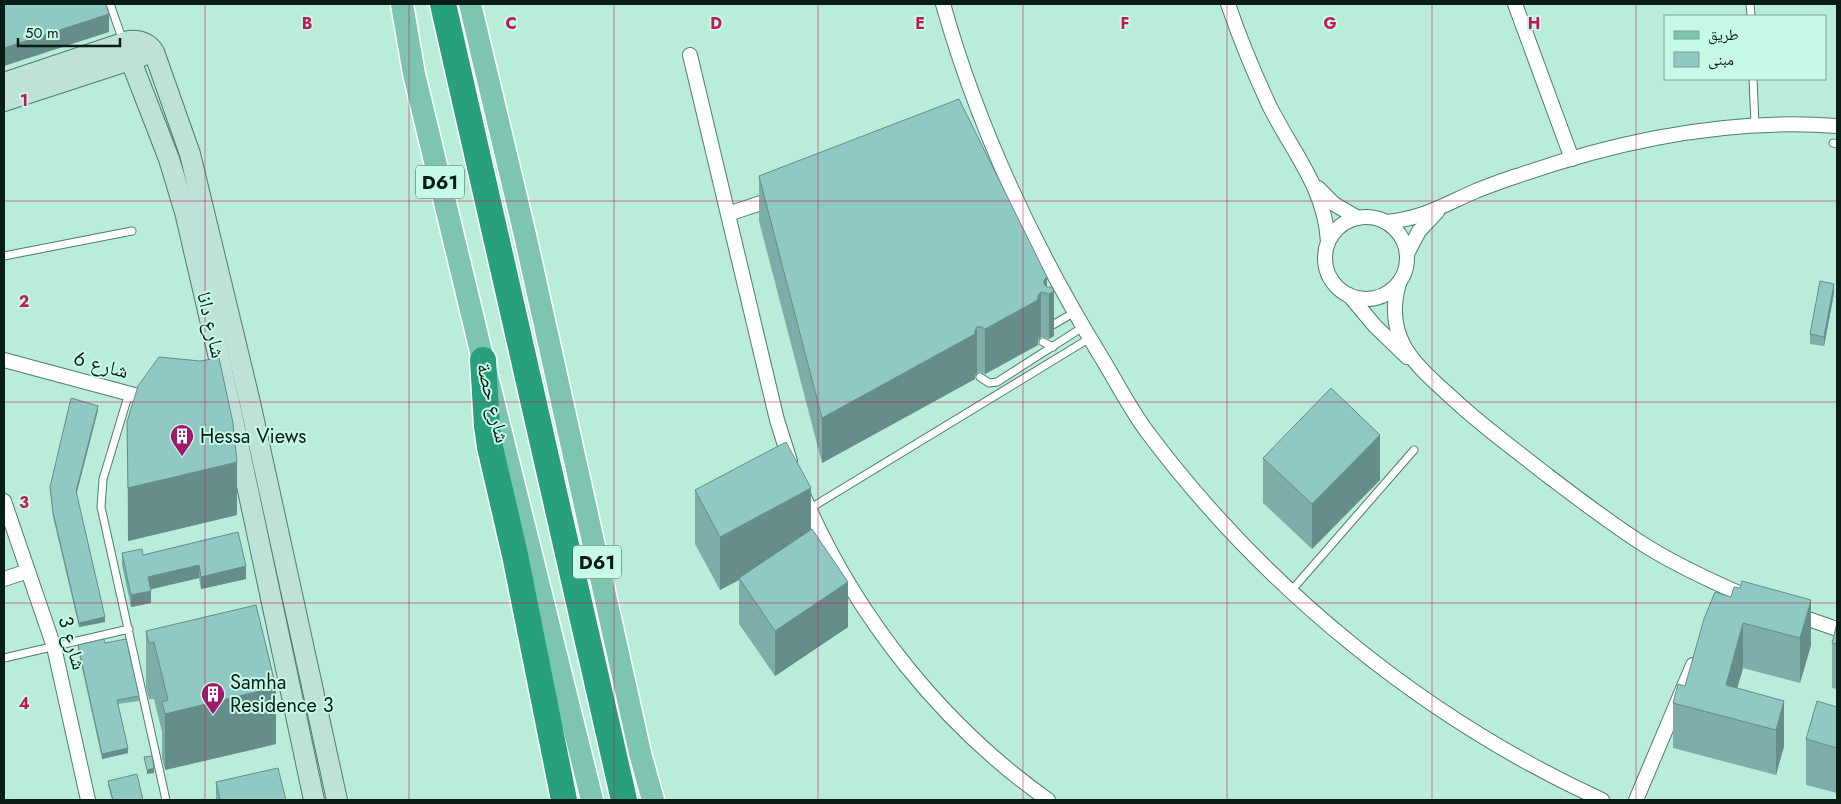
<svg xmlns="http://www.w3.org/2000/svg" width="1841" height="804" viewBox="0 0 1841 804" font-family="Jost,'Noto Naskh Arabic',sans-serif">
	<style>
		.lines { fill: none; stroke-linecap: round; stroke-linejoin: round }
		.lane-casing { stroke: #4e7d6c; stroke-width: 9 }
		.street-casing { stroke: #4e7d6c; stroke-width: 16 }
		.secondary-casing { stroke: #4e7d6c; stroke-width: 22 }
		.primary-casing { stroke: #fff; stroke-width: 25 }
		.highway-casing { stroke: #fff; stroke-width: 29 }
		.lane { stroke: #fff; stroke-width: 7 }
		.street { stroke: #fff; stroke-width: 14 }
		.secondary { stroke: #bee2d8; stroke-width: 20 }
		.primary { stroke: #7ec5b1; stroke-width: 22 }
		.highway { stroke: #289f7d; stroke-width: 26 }
		.wall { fill: #7cada9 }
		.shaded-wall { fill: #658d89 }
		.building { fill: #90c9c4; stroke: #658d89 }
		.grid { fill: none; stroke: #c2185b; stroke-width: 1; stroke-opacity: 0.55 }
		.labels { text-anchor: middle; dominant-baseline: central; stroke-width: 4; stroke-linejoin: round; paint-order: stroke }
		.shield { fill: #c7fae6; stroke: #425f55; stroke-width: 1 }
		.shield-label { font-size: 19px; font-weight: bold; fill: #091d17 }
		.street-label { font-size: 20px; fill: #091d17; stroke: #c7fae6 }
		.poi-label { font-size: 20px; fill: #091d17; stroke: #c7fae6; text-anchor: start }
		.grid-label { font-size: 16px; text-anchor: middle; font-weight: bold; fill: #c2185b; stroke: #c7fae6; stroke-width: 4; stroke-linejoin: round; paint-order: stroke }
	</style>
	<rect width="100%" height="100%" fill="#baedd9"/>
	<g class="lines">
		<g class="lane-casing">
			<g id="lane">
				<polyline points="110,4 123,41"/>
				<polyline points="1750,4 1751,16"/>
				<polyline points="1753,79 1755,125"/>
				<polyline points="1833,143 1837,144"/>
				<polyline points="4,256 132,231"/>
				<polyline points="1049,327 1075,312"/>
				<polyline points="1043,342 1053,347"/>
				<polyline points="980,377 989,383 997,382 1083,327"/>
				<polyline points="129,393 103,479 101,507 166,800"/>
				<polyline points="809,509 1090,338"/>
				<polyline points="1291,591 1414,450"/>
				<polyline points="4,658 129,629"/>
			</g>
		</g>
		<g class="street-casing">
			<g id="street">
				<path d="M943 4C978 128 1033 245 1100 355 1116 381 1130 409 1148 433 1265 589 1425 719 1602 800"/>
				<path d="M1228 4C1240 39 1254 73 1270 107 1293 153 1325 188 1328 242"/>
				<polyline points="1515,4 1572,159"/>
				<polyline points="690,55 777,420 790,461"/>
				<polyline points="1318,188 1334,204 1358,218"/>
				<polyline points="728,214 776,198"/>
				<circle cx="1366" cy="258" r="41"/>
				<path d="M1386 222C1423 219 1445 204 1478 190 1491 185 1504 180 1517 176 1620 140 1729 118 1837 126"/>
				<polyline points="1407,254 1419,231 1437,212"/>
				<path d="M1399 283C1393 304 1393 326 1404 346 1417 369 1442 388 1461 406 1489 431 1518 452 1547 475 1580 500 1611 524 1646 546 1678 566 1713 582 1748 597"/>
				<polyline points="1349,295 1375,326 1407,357"/>
				<polyline points="4,360 153,400"/>
				<path d="M804 497C856 617 942 725 1048 800"/>
				<polyline points="4,501 54,647 88,800"/>
				<polyline points="4,579 28,571"/>
				<polyline points="1794,614 1837,629"/>
				<polyline points="1636,800 1693,665"/>
			</g>
		</g>
		<g class="secondary-casing">
			<g id="secondary">
				<polyline points="124,43 169,159 185,212 229,401 314,800"/>
				<path d="M4 83 129 41C140 40 148 43 154 52L190 154 249 398 337 800"/>
				<polyline points="4,101 142,56"/>
			</g>
		</g>
		<g class="primary-casing">
			<g id="primary">
				<polyline points="402,4 414,74 483,360 592,800"/>
				<polyline points="470,4 525,235 640,753 653,800"/>
			</g>
		</g>
		<g class="highway-casing">
			<g id="highway">
				<polyline points="443,4 624,800"/>
				<polyline points="483,360 487,426 490,447 515,555 564,800"/>
			</g>
		</g>
		<use href="#lane" class="lane"/>
		<use href="#street" class="street"/>
		<use href="#secondary" class="secondary"/>
		<use href="#primary" class="primary"/>
		<use href="#highway" class="highway"/>
	</g>
	<g class="wall">
		<polygon points="759,176 1047,287 1051,287 1054,336 1049,339 1041,337 1038,340 1038,345 985,374 981,372 977,373 975,376 975,379 822,463 759,221"/>
		<polygon points="1834,293 1824,346 1810,344 1810,334"/>
		<polygon points="98,410 76,494 105,622 79,627 53,517 50,487"/>
		<polygon points="127,422 237,515 128,541"/>
		<polygon points="1263,458 1380,480 1312,549 1263,503"/>
		<polygon points="695,490 811,529 848,627 775,676 739,624 739,580 720,590 695,544"/>
		<polygon points="238,532 246,579 201,589 199,578 151,589 151,603 131,607 122,565 122,553 143,555"/>
		<polygon points="1734,587 1811,645 1800,683 1743,668 1737,688 1784,701 1784,746 1776,775 1673,748 1673,703 1685,686 1731,597"/>
		<polygon points="1837,623 1837,689 1832,688 1832,643"/>
		<polygon points="146,631 276,744 165,770 162,758 162,732 154,699 149,699 146,687"/>
		<polygon points="78,645 139,696 139,701 118,704 128,753 102,759 78,650"/>
		<polygon points="1837,707 1837,793 1806,785 1806,739"/>
		<polygon points="108,781 143,800 112,800 108,785"/>
		<polygon points="216,782 286,800 216,800"/>
	</g>
	<g class="shaded-wall">
		<polygon points="109,14 109,32 4,66 4,48"/>
		<polygon points="1047,277 1047,293 1044,293 1044,280"/>
		<polygon points="1834,284 1834,293 1824,346 1824,337"/>
		<polygon points="1054,291 1054,336 1049,339 1049,294"/>
		<polygon points="1041,292 1041,337 1038,340 1038,345 985,374 985,329 1038,295"/>
		<polygon points="977,327 977,373 975,376 975,379 822,463 822,418"/>
		<polygon points="98,406 98,410 76,496 76,491"/>
		<polygon points="1380,435 1380,480 1312,549 1312,504"/>
		<polygon points="237,462 237,515 128,541 128,488"/>
		<polygon points="811,488 811,541 720,590 720,537"/>
		<polygon points="199,565 199,578 148,590 148,577"/>
		<polygon points="246,566 246,579 201,589 201,577"/>
		<polygon points="848,582 848,627 775,676 775,631"/>
		<polygon points="151,591 151,603 131,607 131,595"/>
		<polygon points="1811,600 1811,645 1800,683 1800,638"/>
		<polygon points="105,617 105,622 79,627 79,623"/>
		<polygon points="1743,623 1743,668 1729,718 1726,685"/>
		<polygon points="276,687 276,744 165,770 165,714"/>
		<polygon points="1784,701 1784,746 1776,775 1776,730"/>
		<polygon points="128,748 128,753 102,759 102,754"/>
		<polygon points="154,768 154,773 147,774 147,770"/>
	</g>
	<g class="building">
		<polygon points="4,4 106,4 109,14 4,48"/>
		<polygon points="959,99 1047,277 1044,280 1044,284 1047,287 1051,287 1054,291 1049,294 1041,292 1038,295 1038,300 985,329 981,327 977,327 975,331 975,334 822,418 759,176"/>
		<polygon points="1820,281 1834,284 1824,337 1810,334"/>
		<polygon points="159,357 200,361 219,358 233,423 237,462 128,488 127,422 138,386"/>
		<polygon points="1331,388 1380,435 1312,504 1263,458"/>
		<polygon points="71,398 98,406 76,491 105,617 79,623 53,512 50,487"/>
		<polygon points="786,442 811,488 720,537 695,490"/>
		<polygon points="812,529 848,582 775,631 739,578"/>
		<polygon points="238,532 246,566 201,577 199,565 148,577 151,591 131,595 122,553 142,549 143,555"/>
		<polygon points="1742,581 1811,600 1800,638 1743,623 1726,685 1784,701 1776,730 1673,703 1678,684 1685,686 1704,619 1715,592 1731,597 1734,587 1740,588"/>
		<polygon points="256,605 276,687 165,714 162,702 168,700 154,642 149,643 146,631"/>
		<polygon points="1837,623 1837,644 1832,643"/>
		<polygon points="104,639 105,643 126,639 139,696 117,700 128,748 102,754 78,645"/>
		<polygon points="1817,701 1837,707 1837,748 1806,739"/>
		<polygon points="152,756 154,768 147,770 144,757"/>
		<polygon points="278,768 286,800 220,800 216,782"/>
		<polygon points="137,774 143,800 113,800 108,781"/>
	</g>
	<path class="grid" d="M205 4V800M409 4V800M614 4V800M818 4V800M1023 4V800M1227 4V800M1432 4V800M1636 4V800M4 201H1837M4 402H1837M4 603H1837"/>
	<defs>
		<g id="building-pin" transform="scale(1.25)"><path d="M0 17L-7.5 6A9.5 9.5 0 1 1 7.5 6Z" fill="#9e1a6b" stroke="#c7fae6"/><path d="M-4-6H4V6H1V3H-1V6H-4ZM-2.5-4.3h1.7v1.8h-1.7ZM.8-4.3h1.7v1.8H.8ZM-2.5-1h1.7V.8h-1.7ZM.8-1h1.7V.8H.8Z" fill="#fff"/></g>
	</defs>
	<g fill-rule="evenodd">
		<use href="#building-pin" x="182" y="436"/>
		<use href="#building-pin" x="213" y="694"/>
	</g>
	<g class="labels">
		<g class="shield">
			<rect x="416" y="165.5" width="48" height="33" rx="4"/>
			<rect x="573" y="545.5" width="48" height="33" rx="4"/>
		</g>
		<g class="shield-label">
			<text x="440" y="182">D61</text>
			<text x="597" y="562">D61</text>
		</g>
		<g class="street-label">
			<text transform="translate(211 325) rotate(77)">شارع دانا</text>
			<text transform="translate(101 365) rotate(15)">شارع 6</text>
			<text transform="translate(493 403) rotate(76)">شارع حصة</text>
			<text transform="translate(72 643) rotate(74)">شارع 3</text>
		</g>
		<g class="poi-label">
			<text x="200" y="436">Hessa Views</text>
			<text x="230" y="682">Samha<tspan x="230" dy="23">Residence 3</tspan></text>
		</g>
	</g>
	<g class="grid-label">
		<text x="307" y="29">B</text>
		<text x="511" y="29">C</text>
		<text x="716" y="29">D</text>
		<text x="920" y="29">E</text>
		<text x="1125" y="29">F</text>
		<text x="1330" y="29">G</text>
		<text x="1534" y="29">H</text>
		<text x="24" y="106">1</text>
		<text x="24" y="307">2</text>
		<text x="24" y="508">3</text>
		<text x="24" y="709">4</text>
	</g>
	<rect width="1841" height="804" fill="none" stroke="#091d17" stroke-width="10"/>
	<rect x="1664" y="15" width="162" height="65" fill="#c7fae6" stroke="#7ba293"/>
	<rect x="1674" y="31" width="25" height="8" fill="#7ec5b1" stroke="#7ba293"/>
	<text x="1708" y="40" font-size="15" fill="#091d17">طريق</text>
	<rect x="1674" y="52" width="25" height="15" fill="#90c9c4" stroke="#7ba293"/>
	<text x="1708" y="65" font-size="15" fill="#091d17">مبنى</text>
	<path d="M18 38v8h102v-8" fill="none" stroke="#091d17" stroke-width="2.5"/>
	<text x="25" y="38" font-size="15" fill="#091d17" stroke="#c7fae6" stroke-width="4" paint-order="stroke">50 m</text>
</svg>
